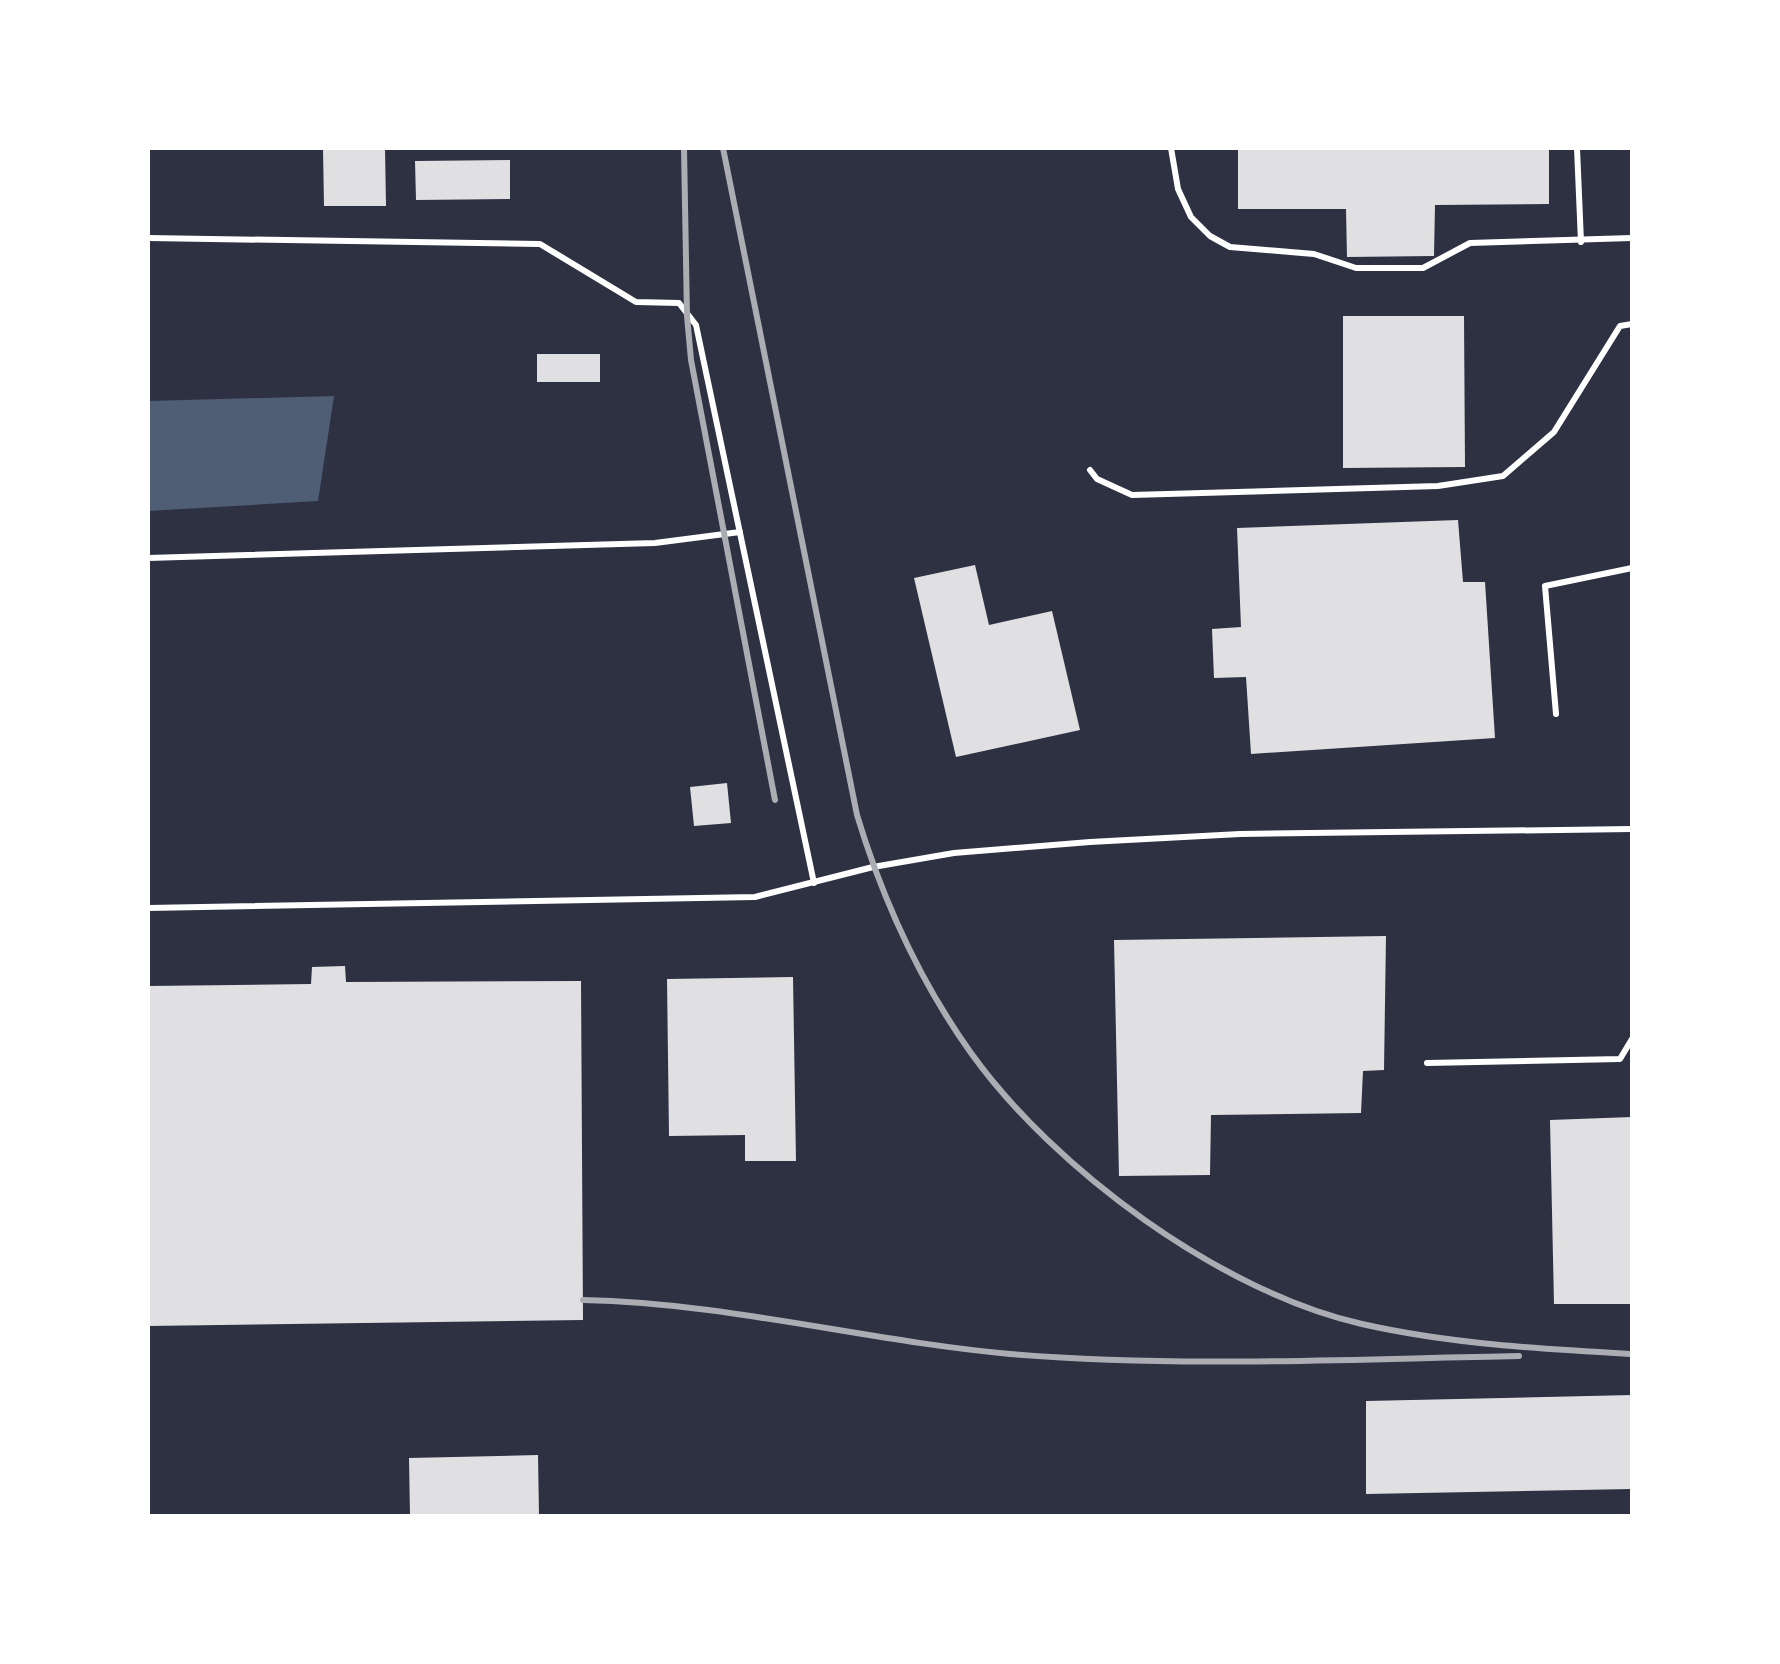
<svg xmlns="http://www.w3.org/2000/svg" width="1780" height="1664" viewBox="0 0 1780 1664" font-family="Barlow,sans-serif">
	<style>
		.water { fill: #4f5d75 }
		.building { fill: #e0e0e3 }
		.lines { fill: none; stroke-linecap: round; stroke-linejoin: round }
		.service { stroke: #fff; stroke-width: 6 }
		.rail { stroke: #abadb3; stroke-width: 6 }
	</style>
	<rect width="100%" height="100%" fill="#2d3142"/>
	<polygon class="water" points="334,396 318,501 148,511 148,401"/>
	<g class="building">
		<polygon points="323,148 385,148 386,206 324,206"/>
		<polygon points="1238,148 1549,148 1549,204 1435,205 1434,256 1347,257 1346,209 1238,209"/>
		<polygon points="510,160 510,199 416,200 415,161"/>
		<polygon points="1343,316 1464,316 1465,467 1343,468"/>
		<rect x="537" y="354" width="63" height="28"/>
		<polygon points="1458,520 1463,582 1485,582 1495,738 1251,754 1246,677 1214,678 1212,629 1241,627 1237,528"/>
		<polygon points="975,565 989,625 1052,611 1080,730 956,757 914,578"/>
		<polygon points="727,783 731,823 694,826 690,787"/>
		<polygon points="1386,936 1384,1070 1363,1071 1361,1113 1211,1115 1210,1175 1119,1176 1114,940"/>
		<polygon points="345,966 346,982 581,981 583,1320 148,1326 148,986 311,984 312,967"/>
		<polygon points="793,977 796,1161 745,1161 745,1135 669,1136 667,979"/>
		<polygon points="1632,1117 1632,1304 1554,1304 1550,1120"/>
		<polygon points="1632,1395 1632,1489 1366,1494 1366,1401"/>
		<polygon points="538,1455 539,1516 410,1516 409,1458"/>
	</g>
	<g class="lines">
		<g class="service">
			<polyline points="1171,148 1178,189 1191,217 1210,236 1230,247 1314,254 1356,268 1423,268 1470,243 1632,238"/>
			<polyline points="1577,148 1581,242"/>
			<polyline points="148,238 540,244 636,302 679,303 696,325 814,883"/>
			<polyline points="1090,470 1097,479 1132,495 1438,486 1503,476 1554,432 1620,326 1632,324"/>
			<polyline points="148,558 655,543 740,532"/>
			<polyline points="1556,714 1545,586 1632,568"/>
			<polyline points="148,908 755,897 873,867 954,853 1090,842 1240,834 1632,829"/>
			<polyline points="1427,1063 1620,1059 1632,1039"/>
		</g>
		<g class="rail">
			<polyline points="684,148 687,316 691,360 775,800"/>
			<path d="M723 148 857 815C883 901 919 980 971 1053 1055 1170 1221 1292 1362 1324 1450 1344 1542 1349 1632 1354"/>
			<path d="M583 1300C727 1303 867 1341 1010 1354 1179 1368 1349 1359 1519 1356"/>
		</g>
	</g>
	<rect width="1780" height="1664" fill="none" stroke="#ffffff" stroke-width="300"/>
</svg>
